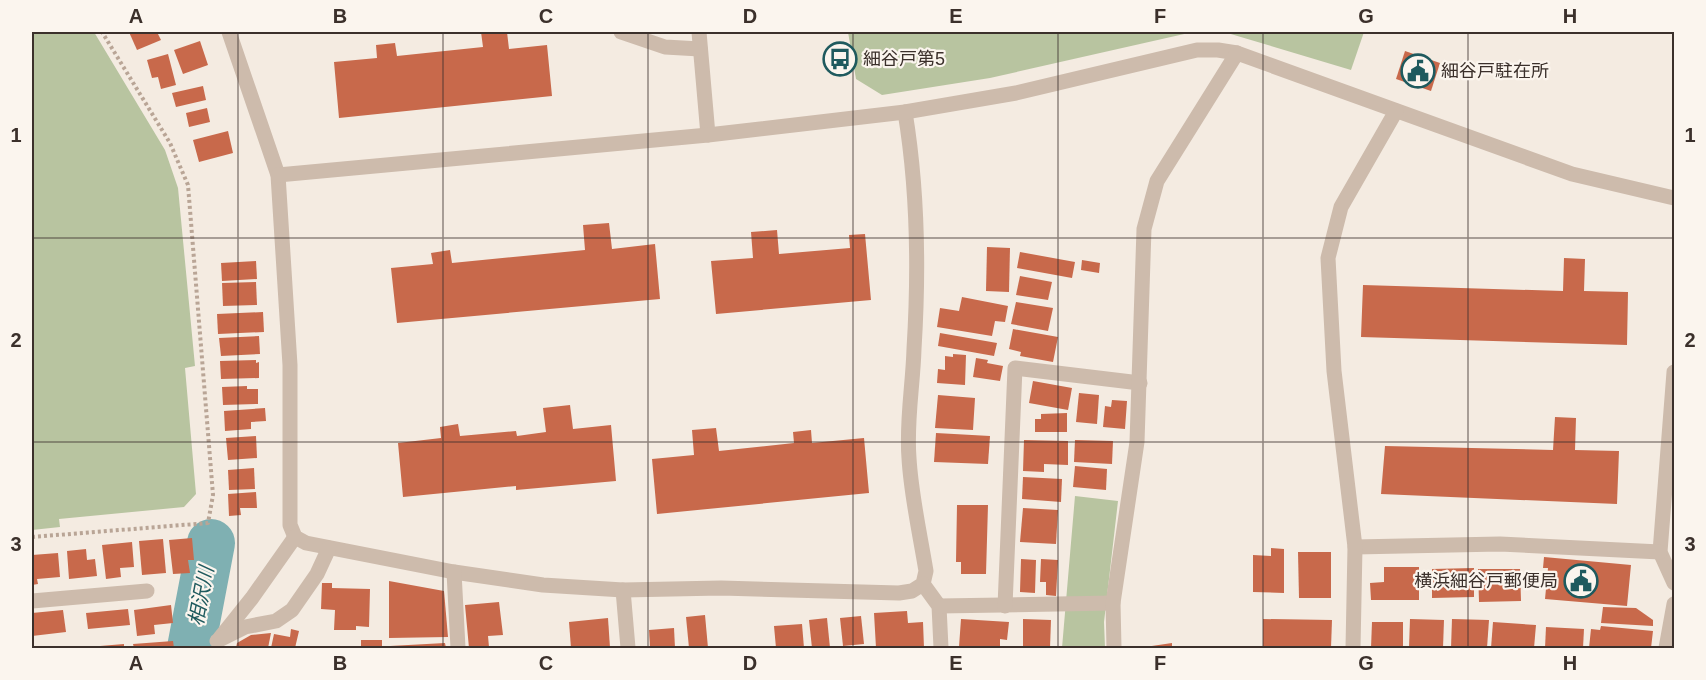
<svg xmlns="http://www.w3.org/2000/svg" width="1706" height="680" viewBox="0 0 1706 680" font-family="Helvetica,'Noto Sans JP',sans-serif">
	<style>
		.green { fill: #b8c4a0 }
		.lines { fill: none; stroke-linecap: round; stroke-linejoin: round }
		.river { stroke: #7fb0b2; stroke-width: 48 }
		.building { fill: #c8694b }
		.path { stroke: #b9a596; stroke-width: 4; stroke-dasharray: 3 3; stroke-linecap: butt }
		.minor { stroke: #cdbbac; stroke-width: 15 }
		.grid { fill: none; stroke: #3b302b; stroke-width: 1.5; stroke-opacity: 0.55 }
		.labels { text-anchor: middle; dominant-baseline: central; stroke-width: 4.5; stroke-linejoin: round; paint-order: stroke }
		.poi-label { font-size: 18px; fill: #3b302b; stroke: #fbf5ee; text-anchor: start }
		.water-label { font-size: 20px; font-style: italic; fill: #1f5a5e; stroke: #fbf5ee }
		.neatline { fill: none; stroke: #3b302b; stroke-width: 2 }
		.grid-label { font-size: 20px; text-anchor: middle; font-weight: bold; fill: #3b302b }
	</style>
	<rect width="100%" height="100%" fill="#f4ebe1"/>
	<g class="green">
		<polygon points="32,32 94,32 165,150 178,188 195,366 185,368 196,494 184,507 59,519 60,527 32,530 33,331 32,319"/>
		<polygon points="848,32 1193,32 990,78 882,95 856,79"/>
		<polygon points="1224,32 1364,32 1351,70"/>
		<polygon points="1075,496 1118,501 1104,622 1105,648 1062,648"/>
	</g>
	<g class="lines">
		<polyline class="river" points="191,648 211,543"/>
	</g>
	<g class="building">
		<polygon points="129,32 157,32 161,40 137,50"/>
		<polygon points="481,32 507,32 509,49 547,45 552,96 339,118 334,62 377,58 376,45 395,43 397,56 483,47"/>
		<polygon points="200,41 208,65 183,74 174,50"/>
		<polygon points="1405,51 1440,63 1431,91 1396,79"/>
		<polygon points="168,54 176,85 161,89 158,77 152,78 147,60"/>
		<polygon points="203,86 206,100 176,107 172,93"/>
		<polygon points="207,108 210,122 189,127 186,113"/>
		<polygon points="228,131 233,153 199,162 193,140"/>
		<polygon points="609,223 612,249 655,244 660,299 397,323 391,268 433,264 431,253 450,250 452,263 585,250 583,225"/>
		<polygon points="777,230 779,254 850,248 849,235 865,234 871,300 716,314 711,261 753,258 751,232"/>
		<polygon points="987,247 1010,248 1009,292 986,291"/>
		<polygon points="1020,252 1075,262 1072,278 1017,268"/>
		<polygon points="1564,258 1585,259 1584,291 1628,292 1627,345 1361,337 1363,285 1563,291"/>
		<polygon points="1082,260 1100,263 1099,273 1081,270"/>
		<polygon points="256,261 257,279 222,281 221,263"/>
		<polygon points="1020,276 1052,282 1048,300 1016,295"/>
		<polygon points="256,282 257,305 223,306 222,283"/>
		<polygon points="962,297 1008,306 1005,322 995,321 992,336 937,327 940,308 959,311"/>
		<polygon points="1016,302 1053,308 1048,331 1011,324"/>
		<polygon points="263,312 264,332 218,334 217,314"/>
		<polygon points="1013,329 1058,337 1053,362 1020,356 1021,352 1009,349"/>
		<polygon points="940,333 997,343 994,356 938,346"/>
		<polygon points="259,336 260,354 221,356 219,338"/>
		<polygon points="953,354 966,355 965,385 937,383 938,369 945,370 945,356 953,357"/>
		<polygon points="976,358 988,360 987,363 1003,366 1000,381 973,377"/>
		<polygon points="256,360 256,363 259,362 259,378 221,379 220,361"/>
		<polygon points="1033,381 1072,388 1068,410 1029,403"/>
		<polygon points="247,386 247,389 258,389 258,404 223,405 222,387"/>
		<polygon points="1079,393 1099,395 1097,424 1076,422"/>
		<polygon points="938,395 975,398 973,430 935,428"/>
		<polygon points="1112,400 1127,401 1125,429 1103,427 1105,406 1111,407"/>
		<polygon points="570,405 573,429 611,425 616,481 516,490 516,486 403,497 398,443 441,438 440,427 458,424 460,436 516,431 517,436 546,432 543,408"/>
		<polygon points="265,408 266,421 251,422 251,429 225,431 224,411"/>
		<polygon points="1067,413 1067,432 1035,432 1035,419 1041,419 1041,414"/>
		<polygon points="1555,417 1576,418 1575,450 1619,451 1617,504 1381,494 1385,446 1553,450"/>
		<polygon points="716,428 719,451 794,443 793,432 811,430 812,443 864,438 869,493 657,514 652,459 694,455 692,430"/>
		<polygon points="936,433 990,436 988,464 934,462"/>
		<polygon points="256,436 257,458 228,460 226,438"/>
		<polygon points="1024,440 1068,441 1068,465 1044,464 1044,472 1023,471"/>
		<polygon points="1075,440 1113,441 1112,464 1074,462"/>
		<polygon points="1075,466 1107,469 1106,490 1073,487"/>
		<polygon points="254,468 255,489 229,490 228,470"/>
		<polygon points="1023,477 1062,479 1061,502 1022,499"/>
		<polygon points="256,492 257,508 240,508 241,515 229,516 228,494"/>
		<polygon points="957,505 988,505 986,574 961,574 961,562 956,562"/>
		<polygon points="1023,508 1058,510 1056,544 1020,542"/>
		<polygon points="192,538 194,560 188,560 190,573 173,574 169,540"/>
		<polygon points="163,539 166,573 142,575 139,541"/>
		<polygon points="132,542 134,567 120,568 121,577 106,579 102,545"/>
		<polygon points="1271,548 1284,549 1284,593 1253,592 1253,555 1271,556"/>
		<polygon points="86,549 87,560 95,559 97,576 69,579 67,551"/>
		<polygon points="1298,552 1331,552 1331,598 1299,598"/>
		<polygon points="58,553 60,577 37,579 38,584 32,585 32,555"/>
		<polygon points="1544,557 1631,565 1627,606 1545,599 1548,568 1543,568"/>
		<polygon points="1021,559 1036,560 1035,593 1020,592"/>
		<polygon points="1041,559 1058,560 1056,596 1046,595 1046,582 1040,582"/>
		<polygon points="1384,567 1419,567 1419,600 1371,600 1370,583 1384,582"/>
		<polygon points="1474,568 1474,597 1432,598 1432,569"/>
		<polygon points="1478,569 1520,569 1521,601 1479,602"/>
		<polygon points="389,581 444,591 448,637 389,638"/>
		<polygon points="322,583 332,583 332,588 370,589 369,627 356,626 356,630 334,630 335,610 321,609"/>
		<polygon points="499,602 503,635 488,636 489,647 469,648 465,605"/>
		<polygon points="171,605 173,623 154,625 155,634 137,636 134,610"/>
		<polygon points="1603,607 1636,608 1653,620 1653,626 1601,623"/>
		<polygon points="128,609 130,625 88,629 86,613"/>
		<polygon points="63,610 66,632 32,636 32,613"/>
		<polygon points="907,611 908,623 923,622 924,648 876,648 874,613"/>
		<polygon points="705,615 708,648 689,648 686,617"/>
		<polygon points="861,616 864,644 843,646 840,618"/>
		<polygon points="608,618 610,648 571,648 569,622"/>
		<polygon points="827,618 830,648 812,648 809,620"/>
		<polygon points="961,619 1009,622 1007,640 1000,639 1000,648 959,647"/>
		<polygon points="1023,619 1051,620 1050,648 1023,648"/>
		<polygon points="1263,619 1332,620 1331,648 1263,648"/>
		<polygon points="1410,619 1444,620 1443,648 1409,648"/>
		<polygon points="1452,619 1489,620 1487,648 1451,648"/>
		<polygon points="1372,622 1403,622 1403,648 1371,648"/>
		<polygon points="1493,622 1536,625 1534,648 1491,648"/>
		<polygon points="802,624 804,648 776,648 774,626"/>
		<polygon points="1601,626 1653,631 1651,648 1589,648 1591,629 1600,630"/>
		<polygon points="1546,627 1584,629 1583,648 1545,648"/>
		<polygon points="674,628 675,648 650,648 649,630"/>
		<polygon points="291,629 299,631 295,648 271,648 274,634 290,637"/>
		<polygon points="271,633 268,648 236,648 237,643 251,635"/>
		<rect x="361" y="640" width="21" height="8"/>
		<polygon points="173,641 174,648 134,648 133,644"/>
		<polygon points="445,643 446,648 390,648 390,646"/>
		<polygon points="1172,643 1172,648 1145,648 1145,647"/>
		<polygon points="124,644 124,648 88,648 88,647"/>
	</g>
	<g class="lines">
		<polyline class="path" points="32,537 208,523 213,495 188,185 170,143 102,32"/>
		<g class="minor">
			<path d="M229 32 278 175 290 365V525L295 537 306 543 454 572 543 585 623 590 721 588 899 593 912 591 923 584 926 571C920 534 911 495 909 458 906 422 913 385 914 349 919 269 918 191 905 112"/>
			<polyline points="621,32 665,47 700,49"/>
			<polyline points="699,32 708,135"/>
			<polyline points="278,175 708,135 905,112 1016,93 1197,50 1218,50 1237,53 1572,174 1674,198"/>
			<polyline points="1674,372 1660,552 1674,583"/>
			<polyline points="1355,547 1500,544 1660,552"/>
			<polyline points="454,572 458,648"/>
			<polyline points="923,584 939,606 941,648"/>
			<polyline points="623,590 628,648"/>
			<polyline points="32,601 147,591"/>
			<polyline points="939,606 1113,603"/>
			<polyline points="1005,606 1015,368 1140,383"/>
			<polyline points="220,638 252,598 295,537"/>
			<polyline points="217,641 245,627 276,621 292,610 317,574 329,548"/>
			<polyline points="1114,648 1113,603 1137,442 1144,229 1157,181 1237,53"/>
			<polyline points="1353,648 1355,547 1334,371 1328,258 1341,207 1396,111"/>
			<polyline points="1666,648 1674,604"/>
		</g>
	</g>
	<path class="grid" d="M238 32V648M443 32V648M648 32V648M853 32V648M1058 32V648M1263 32V648M1468 32V648M32 238H1674M32 442H1674"/>
	<defs>
		<g id="bus-ring" transform="scale(1.725)"><circle r="9.5" fill="#fbf5ee" stroke="#1f5a5e" stroke-width="1.5"/><path d="M-5-6H5V4H4V6H2V4H-2V6H-4V4H-5ZM-3.5-4V0h7V-4ZM-3.5 1.2v1.5H-2V1.2ZM2 1.2v1.5H3.5V1.2Z" fill="#1f5a5e"/></g>
		<g id="civic-ring" transform="scale(1.725)"><circle r="9.5" fill="#fbf5ee" stroke="#1f5a5e" stroke-width="1.5"/><path d="M-.6-6.5H3V-4.5H.6V-3L4-1V1h2V6H-6V1h2V-1L-.6-3ZM-1.2 2.5V6h2.4V2.5Z" fill="#1f5a5e"/></g>
	</defs>
	<g fill-rule="evenodd">
		<use href="#bus-ring" x="840" y="59"/>
		<use href="#civic-ring" x="1418" y="71"/>
		<use href="#civic-ring" x="1581" y="581"/>
	</g>
	<g class="labels">
		<g class="poi-label">
			<text x="863" y="59">細谷戸第5</text>
			<text x="1441" y="71">細谷戸駐在所</text>
			<text x="1558" y="581" text-anchor="end">横浜細谷戸郵便局</text>
		</g>
		<g class="water-label">
			<text transform="translate(201 596) rotate(-79)">相沢川</text>
		</g>
	</g>
	<rect width="1706" height="680" fill="none" stroke="#fbf5ee" stroke-width="66"/>
	<rect x="33" y="33" width="1640" height="614" class="neatline"/>
	<g class="grid-label">
		<text x="136" y="23">A</text>
		<text x="340" y="23">B</text>
		<text x="546" y="23">C</text>
		<text x="750" y="23">D</text>
		<text x="956" y="23">E</text>
		<text x="1160" y="23">F</text>
		<text x="1366" y="23">G</text>
		<text x="1570" y="23">H</text>
		<text x="16" y="142">1</text>
		<text x="1690" y="142">1</text>
		<text x="16" y="347">2</text>
		<text x="1690" y="347">2</text>
		<text x="16" y="551">3</text>
		<text x="1690" y="551">3</text>
		<text x="136" y="670">A</text>
		<text x="340" y="670">B</text>
		<text x="546" y="670">C</text>
		<text x="750" y="670">D</text>
		<text x="956" y="670">E</text>
		<text x="1160" y="670">F</text>
		<text x="1366" y="670">G</text>
		<text x="1570" y="670">H</text>
	</g>
</svg>
